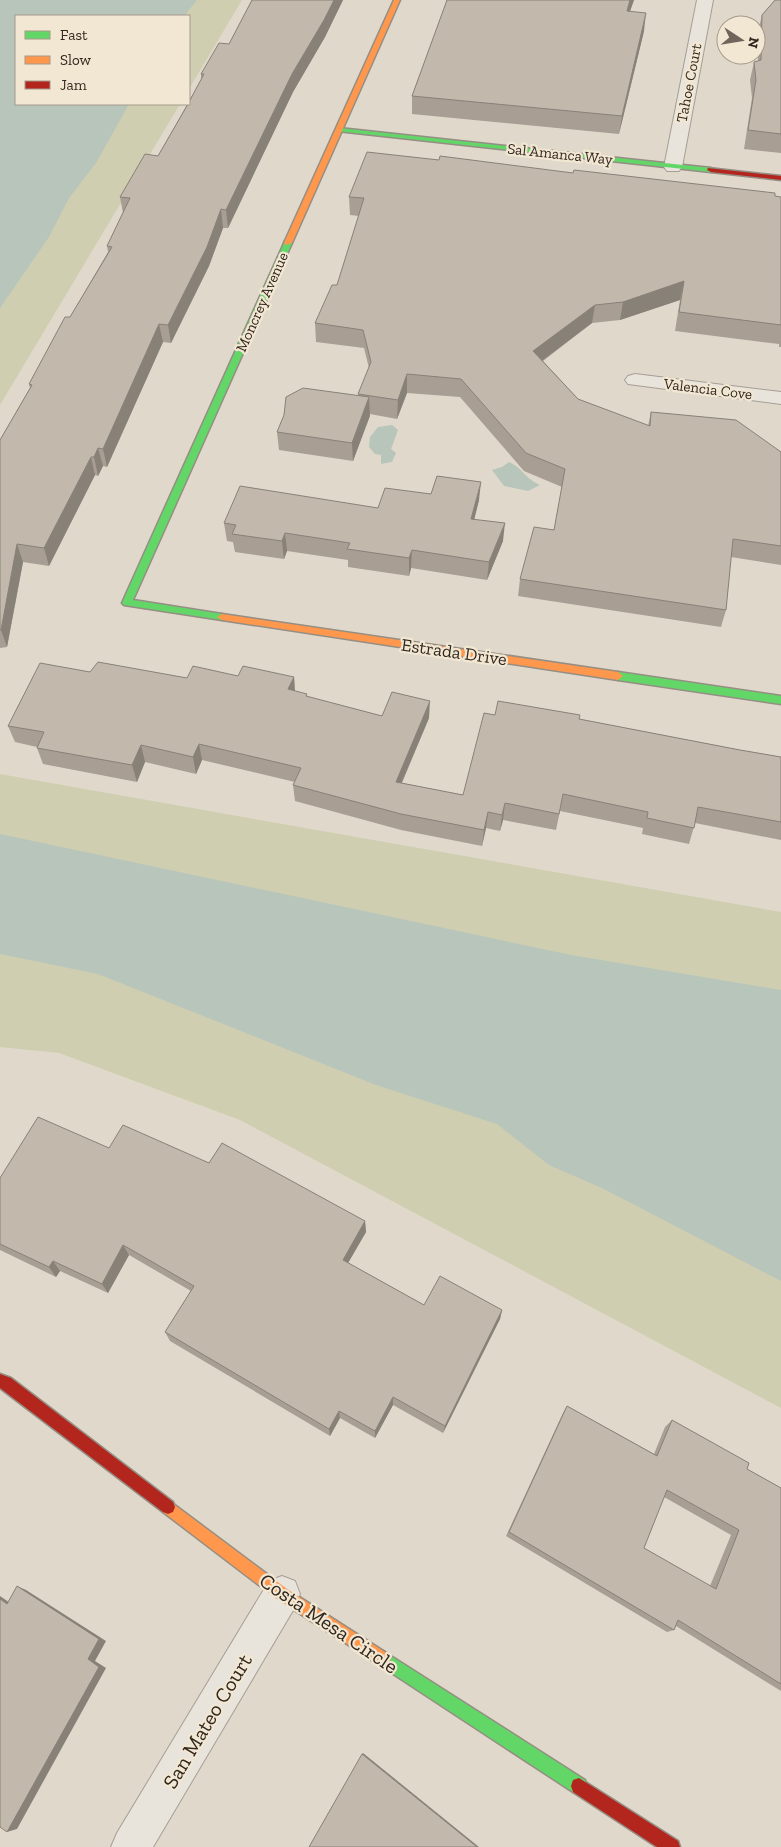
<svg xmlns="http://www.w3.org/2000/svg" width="781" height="1847" viewBox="0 0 781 1847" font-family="'Zilla Slab',serif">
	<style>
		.green { fill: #cfceb0 }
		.water { fill: #b7c5bb }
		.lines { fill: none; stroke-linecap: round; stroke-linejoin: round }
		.street-casing { stroke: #a59e95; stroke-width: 2 }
		.fast-casing { stroke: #958e84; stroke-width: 3 }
		.slow-casing { stroke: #958e84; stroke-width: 3 }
		.jam-casing { stroke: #958e84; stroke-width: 3 }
		.street { fill: #e8e4dc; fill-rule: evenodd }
		.fast { fill: #63d668; fill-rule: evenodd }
		.slow { fill: #ff974d; fill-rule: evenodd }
		.jam { fill: #b3261e; fill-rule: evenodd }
		.wall { fill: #a89e94; fill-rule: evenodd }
		.shaded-wall { fill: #888178 }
		.building { fill: #c3b8ac; stroke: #888178; fill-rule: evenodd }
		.labels { text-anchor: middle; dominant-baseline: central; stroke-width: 4.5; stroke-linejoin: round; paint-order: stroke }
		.far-street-label { font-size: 15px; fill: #32271e; stroke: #f1e7d2 }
		.street-label { font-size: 18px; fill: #32271e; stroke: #f1e7d2 }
		.near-street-label { font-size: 21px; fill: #32271e; stroke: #f1e7d2 }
	</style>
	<rect width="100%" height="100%" fill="#e0d9cb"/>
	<g class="green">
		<polygon points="0,0 242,0 189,89 189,16 16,16 16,104 180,104 0,405"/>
		<polygon points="0,774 781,912 781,1408 240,1120 59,1053 0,1047"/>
	</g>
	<g class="water">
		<polygon points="0,0 197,0 184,16 16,16 16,104 129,104 96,163 69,198 49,237 0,308"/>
		<polygon points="392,425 398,430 391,449 396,453 392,462 381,464 381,455 375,454 369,447 370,437 378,427"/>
		<path d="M509 462C524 469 523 477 540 485L528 491 504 486 492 470 502 467Z"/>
		<polygon points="0,834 571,955 781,990 781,1281 604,1189 549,1165 497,1124 376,1085 98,974 0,954"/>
	</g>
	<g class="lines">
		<g class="street-casing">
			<g id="street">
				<polygon points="697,0 713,0 682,167 679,171 667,171 664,167"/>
				<polygon points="635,374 781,392 781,404 628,384 625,380 628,376"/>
				<polygon points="282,1576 295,1581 300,1594 295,1607 153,1847 111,1847 117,1833 269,1581"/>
			</g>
		</g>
		<g class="fast-casing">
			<g id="fast">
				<polygon points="339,128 711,168 715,170 711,172 337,131 336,130"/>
				<polygon points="285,241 292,243 133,600 222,614 227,617 222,620 124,605 122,603"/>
				<polygon points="618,672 781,696 781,704 618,680 613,676"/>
				<polygon points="383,1651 585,1780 587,1786 585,1792 579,1794 573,1792 378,1664 375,1659 378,1654"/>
			</g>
		</g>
		<g class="slow-casing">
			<g id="slow">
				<polygon points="394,0 400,0 292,243 285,245 284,243"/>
				<polygon points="222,614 618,672 623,676 618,680 222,620 217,617"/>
				<polygon points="168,1500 287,1589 388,1654 391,1659 388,1664 383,1667 378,1664 277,1599 163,1512 161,1507 163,1502"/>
			</g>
		</g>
		<g class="jam-casing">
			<g id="jam">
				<polygon points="708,168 781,176 781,180 711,172 707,170"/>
				<polygon points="0,1374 11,1378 173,1502 175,1507 173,1512 168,1514 163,1512 0,1388"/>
				<polygon points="579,1778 678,1841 680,1847 657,1847 573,1792 571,1786 573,1780"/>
			</g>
		</g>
		<use href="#street" class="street"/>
		<use href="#fast" class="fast"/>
		<use href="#slow" class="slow"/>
		<use href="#jam" class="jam"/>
	</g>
	<g class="wall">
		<polygon points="252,0 343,0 325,37 293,92 228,228 223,228 209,266 171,343 163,342 107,467 103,466 98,476 95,475 49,566 23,562 7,647 0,648 0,440 30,388 29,384 70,317 108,252 107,246 123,213 120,197 158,156 201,80 201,74 229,44"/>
		<polygon points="447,0 634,0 630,11 644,31 619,134 412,114 412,96"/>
		<polygon points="775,0 781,0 781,153 744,149 752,98 750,80 754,62 758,61 758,32 762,15"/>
		<polygon points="573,173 781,197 781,347 779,347 779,344 675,331 680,300 620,320 592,323 543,361 578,399 648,426 651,412 781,452 781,449 781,565 731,557 726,610 721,627 518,596 520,579 554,530 562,487 524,471 460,397 407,393 397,419 370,414 353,461 279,450 277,432 358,396 369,368 364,348 316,342 315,323 337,285 359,216 350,215 349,197"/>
		<polygon points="431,494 479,500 474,519 503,541 487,580 411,568 409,576 348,567 348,560 287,551 284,559 235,552 233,542 227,541 224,523 378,508"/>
		<polygon points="90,672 187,678 238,676 294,677 295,691 307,697 382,716 429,718 402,783 463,795 495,715 579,719 740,750 781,757 781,840 695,823 689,844 642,834 643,828 560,811 556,830 503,820 500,831 486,828 482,846 401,830 295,801 293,785 295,782 202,760 196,774 145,762 137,782 43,764 37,748 37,747 15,742 8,726"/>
		<polygon points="109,1148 209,1163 365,1221 366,1232 348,1263 424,1305 502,1310 500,1319 443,1433 393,1405 375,1438 340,1418 330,1436 170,1341 165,1332 191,1291 129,1255 108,1293 60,1271 56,1277 0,1250 0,1178"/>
		<path d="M567 1406 654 1454 665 1427 672 1420 747 1469 781 1488V1691L676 1626 674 1630 667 1632 506 1536 563 1413ZM664 1497 731 1535 710 1586 644 1548Z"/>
	</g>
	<g class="shaded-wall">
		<polygon points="334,0 343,0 325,37 293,92 228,228 226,210 292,74"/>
		<polygon points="630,0 634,0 624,28 627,11"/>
		<polygon points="646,13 644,31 619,134 622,116"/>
		<polygon points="221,209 223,228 209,266 171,343 168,325"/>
		<polygon points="684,281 680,300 620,320 623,302"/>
		<polygon points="595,305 592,323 531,369 533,351"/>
		<polygon points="159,324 163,342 107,467 103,449"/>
		<polygon points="407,374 407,393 397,419 398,400"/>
		<polygon points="369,397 370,416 353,461 352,443"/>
		<polygon points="98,448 103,466 98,476 94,457"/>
		<polygon points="91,457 95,475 49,566 44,548"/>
		<polygon points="481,482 479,500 470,537 471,519"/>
		<polygon points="505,523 503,541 487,580 489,562"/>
		<polygon points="285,533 287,551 284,559 282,541"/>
		<polygon points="17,544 23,562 7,647 1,630"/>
		<polygon points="412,550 411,568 409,576 409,558"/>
		<polygon points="294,677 295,694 288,689"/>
		<polygon points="430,701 429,718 395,798 396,782"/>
		<polygon points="199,744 202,760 196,774 193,757"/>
		<polygon points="141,745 145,762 137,782 132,765"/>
		<polygon points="505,803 503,820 500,831 502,815"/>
		<polygon points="488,812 486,828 482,846 484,830"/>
		<polygon points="365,1221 366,1232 344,1270 343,1260"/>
		<polygon points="123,1245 129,1255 108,1293 102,1284"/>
		<polygon points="53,1261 60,1271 56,1277 49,1267"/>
		<polygon points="502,1310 500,1319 443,1433 445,1426"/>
		<polygon points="393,1397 393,1405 375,1438 375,1431"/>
		<polygon points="339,1411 340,1418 330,1436 329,1429"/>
		<polygon points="17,1586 26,1590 106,1641 95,1661 106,1668 17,1829 7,1832 88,1659"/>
		<polygon points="0,1596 16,1607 7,1604 0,1599"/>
		<polygon points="363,1753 479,1847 477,1847 362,1754"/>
	</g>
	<g class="building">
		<polygon points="252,0 334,0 324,20 292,74 226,210 221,209 207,247 168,325 159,324 103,449 98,448 94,457 91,457 44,548 17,544 1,630 0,630 0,440 32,385 29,384 65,317 70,317 112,247 107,246 130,198 120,197 145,154 158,156 188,104 189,104 189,102 204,74 201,74 219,43 229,44"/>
		<polygon points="447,0 630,0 627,11 646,13 622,116 412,96"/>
		<polygon points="775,0 781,0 781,134 748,130 756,80 754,62 761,60 762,15"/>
		<polygon points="367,152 439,160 440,156 573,173 574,170 775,193 775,196 781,197 781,325 679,312 684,281 623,302 595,305 533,351 578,399 650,426 651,412 736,420 781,452 781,546 733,539 726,610 520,579 534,527 554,530 565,469 526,453 461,379 407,374 398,400 358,394 371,362 363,330 315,323 332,285 337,285 364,198 349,197"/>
		<polygon points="303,388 369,397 352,443 277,432 284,415 286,397"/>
		<polygon points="437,476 481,482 471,519 505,523 489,562 412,550 409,558 347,549 350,543 285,533 282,541 232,534 236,525 224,523 240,486 378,508 385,488 431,494"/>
		<polygon points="98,662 187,678 193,666 238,676 243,666 294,677 288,689 307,694 306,696 382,716 392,692 430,701 396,782 463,795 484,713 495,715 498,701 580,715 579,719 740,750 781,757 781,822 698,807 694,828 647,818 648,812 563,794 559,814 505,803 502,815 488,812 484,830 401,814 293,785 301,768 199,744 193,757 141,745 132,765 37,748 44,732 8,726 40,663 90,672"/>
		<polygon points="38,1117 109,1148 123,1125 209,1163 222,1143 365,1221 343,1260 424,1305 440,1276 502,1310 445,1426 393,1397 375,1431 339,1411 329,1429 165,1332 194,1286 123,1245 102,1284 53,1261 49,1267 0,1244 0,1178"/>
		<path d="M567 1406 657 1456 672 1420 749 1463 747 1469 781 1488V1684L678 1620 674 1630 509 1532ZM667 1490 739 1530 716 1589 644 1548Z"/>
		<polygon points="17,1586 99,1639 88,1659 99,1667 7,1832 0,1827 0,1599 7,1604"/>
		<polygon points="362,1754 477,1847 309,1847"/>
	</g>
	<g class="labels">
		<g class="far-street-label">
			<text transform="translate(689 83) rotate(-79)">Tahoe Court</text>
			<text transform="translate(560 154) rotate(6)">Sal Amanca Way</text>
			<text transform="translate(262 302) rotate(-66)">Moncrey Avenue</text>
			<text transform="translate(708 389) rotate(7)">Valencia Cove</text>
		</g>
		<g class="street-label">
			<text transform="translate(454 652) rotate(8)">Estrada Drive</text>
		</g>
		<g class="near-street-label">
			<text transform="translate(329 1623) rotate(34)">Costa Mesa Circle</text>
			<text transform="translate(207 1721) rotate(-59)">San Mateo Court</text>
		</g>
	</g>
	<rect x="15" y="15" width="175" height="90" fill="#f1e7d2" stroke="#a59a8a"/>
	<rect x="25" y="31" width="25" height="8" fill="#63d668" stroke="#a59a8a"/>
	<text x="60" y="40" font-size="15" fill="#32271e">Fast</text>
	<rect x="25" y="56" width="25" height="8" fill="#ff974d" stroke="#a59a8a"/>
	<text x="60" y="65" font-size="15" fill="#32271e">Slow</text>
	<rect x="25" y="81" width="25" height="8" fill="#b3261e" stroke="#a59a8a"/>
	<text x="60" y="90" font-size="15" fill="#32271e">Jam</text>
	<g transform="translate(741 40) rotate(102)"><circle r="24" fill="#f1e7d2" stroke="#a59a8a"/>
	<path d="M0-4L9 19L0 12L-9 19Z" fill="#6f655b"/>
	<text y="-8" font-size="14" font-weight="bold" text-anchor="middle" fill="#32271e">N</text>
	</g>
</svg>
